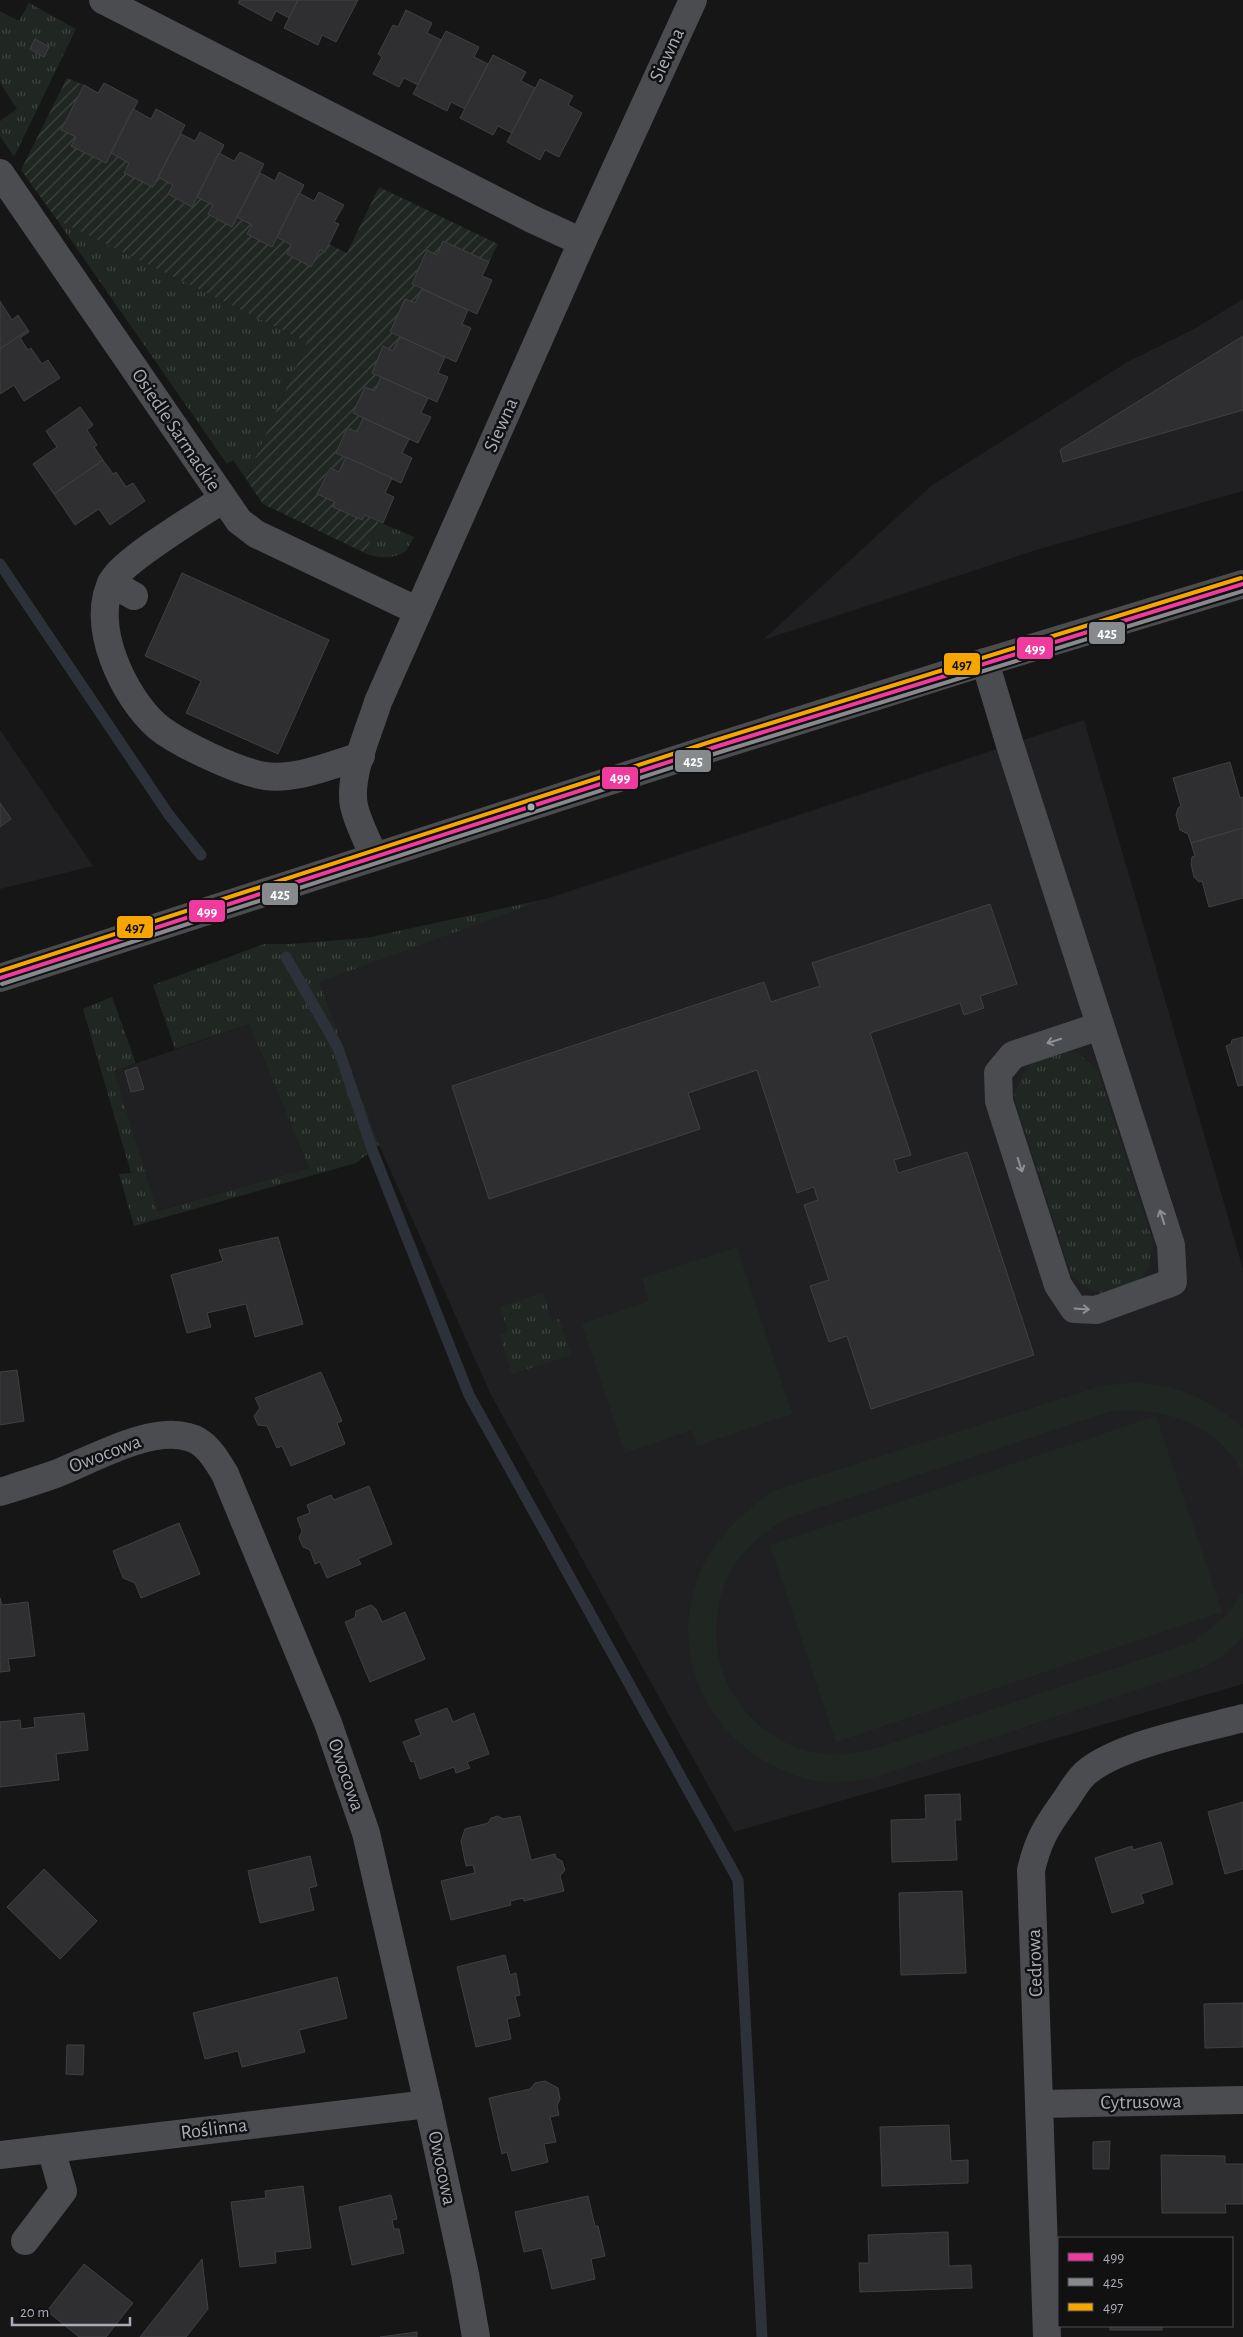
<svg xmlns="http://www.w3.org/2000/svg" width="1243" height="2337" viewBox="0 0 1243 2337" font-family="'Alegreya Sans',sans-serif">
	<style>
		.built { fill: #202022 }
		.grass { fill: url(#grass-tufts) }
		.garden { fill: url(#garden-furrows) }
		.pitch { fill: #202722 }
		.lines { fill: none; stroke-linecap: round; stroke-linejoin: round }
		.stream { stroke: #2d3139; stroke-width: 11 }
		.building { fill: #2f2f31; stroke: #3f4043 }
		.minor { stroke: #4b4c4f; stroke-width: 28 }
		.bus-1-casing { stroke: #111112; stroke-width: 8 }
		.bus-2-casing { stroke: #111112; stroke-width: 8 }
		.bus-3-casing { stroke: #111112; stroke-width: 8 }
		.bus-1 { stroke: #f13a9d; stroke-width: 4 }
		.bus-2 { stroke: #868a8d; stroke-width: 4 }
		.bus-3 { stroke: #f7a600; stroke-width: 4 }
		.oneway { stroke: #8d8e97 }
		.bus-dot { fill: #a9abb6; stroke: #111112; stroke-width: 2 }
		.labels { text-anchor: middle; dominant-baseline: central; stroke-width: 5; stroke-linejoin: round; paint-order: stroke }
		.street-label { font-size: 20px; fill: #a9abb6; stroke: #111112 }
		.line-badge { stroke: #111112; stroke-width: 2 }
		.badge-label { font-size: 14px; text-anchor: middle; font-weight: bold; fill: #fff }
		.pale-badge-label { font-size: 14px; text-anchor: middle; font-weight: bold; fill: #111 }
	</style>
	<defs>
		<pattern id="grass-tufts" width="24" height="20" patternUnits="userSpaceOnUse" patternTransform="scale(1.25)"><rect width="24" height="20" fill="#202722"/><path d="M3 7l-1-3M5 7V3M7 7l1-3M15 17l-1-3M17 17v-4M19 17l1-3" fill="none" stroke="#3e4440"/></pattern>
		<pattern id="garden-furrows" width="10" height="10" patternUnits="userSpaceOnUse" patternTransform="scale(1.25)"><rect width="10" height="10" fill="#202722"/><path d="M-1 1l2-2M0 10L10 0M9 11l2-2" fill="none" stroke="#3e4440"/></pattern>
	</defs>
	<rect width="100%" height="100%" fill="#161617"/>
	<g class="built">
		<polygon points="1243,299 1243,491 1036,550 763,640 931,486 1129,361 1196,328"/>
		<polygon points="1084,720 1243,1269 1243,1684 734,1832 491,1395 379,1145 318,982 546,899"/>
		<polygon points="0,730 93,866 0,889"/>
		<polygon points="249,1024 309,1168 156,1211 114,1071"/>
	</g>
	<g class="grass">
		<polygon points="29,3 76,29 14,157 0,136 0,121 17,109 0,83 0,11 19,21"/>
		<polygon points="57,220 307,342 246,479 233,460 227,464"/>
		<path d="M379 522 414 537 406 551C394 559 378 559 365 553Z"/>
		<polygon points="546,899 319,982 379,1145 356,1163 134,1226 119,1174 131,1173 83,1009 112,997 136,1063 114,1071 157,1211 309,1168 249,1024 175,1049 153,985 264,944 290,944 366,938"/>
		<path d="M1055 1051 1078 1053 1098 1071 1153 1242 1149 1267 1136 1283 1104 1294 1088 1289 1072 1277 1014 1096C1025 1068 1027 1063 1055 1051Z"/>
		<polygon points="543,1293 552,1321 559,1319 571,1355 512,1374 500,1335 508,1332 500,1307"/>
	</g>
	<polygon class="garden" points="67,78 84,85 61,129 76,137 72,146 105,163 111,153 129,163 124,173 153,187 158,177 173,185 168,195 192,207 197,197 213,205 208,214 232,227 237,217 252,225 247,234 277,237 291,245 287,254 311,267 320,250 325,252 329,244 347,253 379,187 498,244 489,262 444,241 437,255 427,251 412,284 422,289 415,303 390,332 400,337 393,351 383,347 372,372 381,377 375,391 353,413 363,418 357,432 347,428 336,453 346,457 339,472 329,468 317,493 335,502 333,507 362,520 365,515 379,522 365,553 263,504 246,479 307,342 57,220 21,170"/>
	<g class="pitch">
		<polygon points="737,1247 792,1414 697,1446 692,1430 625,1453 582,1324 649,1301 642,1278"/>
		<path d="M1137 1382C1185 1389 1201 1395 1240 1425L1243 1428V1474C1221 1424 1157 1404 1108 1412L785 1519C766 1531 748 1545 735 1564 722 1583 717 1606 716 1629 714 1691 763 1748 825 1754 844 1756 863 1752 881 1747L1193 1642 1227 1615 1243 1592V1637L1221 1657 1204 1667 868 1779C845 1782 822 1784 800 1777 718 1751 668 1667 696 1583 709 1543 740 1516 772 1491L1101 1386Z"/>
		<polygon points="1156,1416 1222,1612 836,1742 770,1545"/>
	</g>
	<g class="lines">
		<g class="stream">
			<polyline points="0,564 169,815 201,855"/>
			<polyline points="286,957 338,1048 373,1152 469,1395 738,1880 762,2337"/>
		</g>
	</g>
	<g class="building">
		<polygon points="240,0 298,0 289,18 276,11 271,21 238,3"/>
		<polygon points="298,0 358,0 336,42 322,35 318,45 284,28"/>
		<polygon points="406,10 432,23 427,33 441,40 418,85 404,78 399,87 373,74 382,57 378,54 393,25 398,27"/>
		<polygon points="446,31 479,47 474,57 488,64 465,109 451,102 447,111 413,94"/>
		<polygon points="35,39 49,47 44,57 30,49"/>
		<polygon points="493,55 526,72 521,81 535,88 512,133 498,126 493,135 460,118"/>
		<polygon points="540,79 573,96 568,105 582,113 559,157 545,150 540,160 507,142"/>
		<polygon points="104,83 138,101 106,163 71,146 76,137 61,130 84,85 98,93"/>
		<polygon points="133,109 151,119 156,109 185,125 153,187 124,173 129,163 111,153"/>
		<polygon points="200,132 224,145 192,207 168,194 173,185 158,177 181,134 195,141"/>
		<polygon points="240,152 264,164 232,227 208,214 213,205 197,197 219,153 234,161"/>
		<polygon points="279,172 304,185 272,247 247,234 252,225 237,217 260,173 275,181"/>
		<polygon points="319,192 344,205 334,222 339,224 325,252 320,250 311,267 287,254 291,245 277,237 299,193 314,201"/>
		<polygon points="443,241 489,262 482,276 492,280 477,314 412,284 427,250 437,255"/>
		<polygon points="422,289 468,310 462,324 471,328 456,362 390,332 405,299 415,303"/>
		<polygon points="0,301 12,320 18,315 28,330 0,349"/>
		<polygon points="28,330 29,332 20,338 28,350 31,348 42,364 48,360 60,378 24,401 14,385 0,394 0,349"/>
		<polygon points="1243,336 1243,410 1063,462 1060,450"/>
		<polygon points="400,337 445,357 438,373 448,377 437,402 372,373 383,346 393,351"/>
		<polygon points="381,377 428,398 421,413 431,417 418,443 353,413 365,387 375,391"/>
		<polygon points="80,407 93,425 87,430 97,445 94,447 103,460 54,494 33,464 57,447 46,431"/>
		<polygon points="363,418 409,439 402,453 412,458 401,483 336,453 347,428 357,432"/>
		<polygon points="346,457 392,478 385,493 394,497 383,523 365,515 362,520 333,507 335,502 317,494 330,468 339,472"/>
		<polygon points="103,460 113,474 116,472 126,487 133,483 145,501 110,525 99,509 75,525 54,494"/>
		<polygon points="182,573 329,640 278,754 186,713 201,681 145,656"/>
		<polygon points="1230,762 1240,798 1243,797 1243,828 1191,843 1188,834 1180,830 1176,815 1178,808 1181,806 1173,778"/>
		<polygon points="0,803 11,819 0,827"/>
		<polygon points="1243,828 1243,898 1209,907 1202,881 1199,882 1194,877 1191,864 1192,857 1195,856 1191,843"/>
		<polygon points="990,904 1017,984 980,996 984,1008 964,1015 960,1003 870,1033 911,1155 894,1160 898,1173 967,1152 1034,1355 871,1409 847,1336 829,1342 810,1286 829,1280 804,1205 818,1200 814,1187 797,1193 757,1070 688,1093 700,1129 489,1199 452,1086 764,982 771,1002 792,995 820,986 812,963"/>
		<polygon points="1243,1037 1243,1085 1238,1086 1226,1046 1231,1044 1232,1040"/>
		<polygon points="137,1067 144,1089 131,1092 125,1071"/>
		<polygon points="278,1237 303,1324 255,1337 246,1304 207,1313 211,1327 187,1333 171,1275 223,1261 219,1250"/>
		<polygon points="17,1370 24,1421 0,1425 0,1372"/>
		<polygon points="321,1372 342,1421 337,1423 345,1444 291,1466 282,1446 277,1448 267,1426 258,1425 254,1416 260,1408 255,1398"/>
		<polygon points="369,1486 392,1544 358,1559 361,1564 327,1578 320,1562 315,1564 310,1550 303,1547 299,1538 302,1531 297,1518 310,1513 307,1505 331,1495 334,1500"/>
		<polygon points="179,1523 200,1574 141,1598 135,1583 123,1578 113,1551"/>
		<polygon points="0,1598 2,1605 28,1602 35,1656 8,1659 10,1671 0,1672"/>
		<polygon points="371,1605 376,1609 382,1622 405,1612 425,1659 370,1682 345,1622 355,1618 356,1611"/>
		<polygon points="447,1708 453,1722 474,1713 489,1754 467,1762 470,1768 456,1773 454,1767 420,1779 414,1761 411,1762 403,1742 421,1735 415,1720"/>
		<polygon points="84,1713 88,1750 56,1754 59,1780 0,1787 0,1722 20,1720 21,1729 35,1727 34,1718"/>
		<polygon points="960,1794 961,1820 955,1820 957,1860 892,1862 891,1820 926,1819 925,1795"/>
		<polygon points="1243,1802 1243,1869 1225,1874 1208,1812"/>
		<polygon points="498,1816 503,1819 520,1816 531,1860 555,1854 556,1858 562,1861 565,1870 560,1876 564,1891 524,1901 524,1898 510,1901 511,1905 451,1920 441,1881 475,1873 473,1865 466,1866 461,1841 465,1829 488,1823 491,1818"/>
		<polygon points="1161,1842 1173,1884 1141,1894 1144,1903 1112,1913 1095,1858 1132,1846 1133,1850"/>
		<polygon points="310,1856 317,1886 309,1888 314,1910 260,1923 248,1871"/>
		<polygon points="44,1869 97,1921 60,1959 7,1907"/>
		<polygon points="962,1891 966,1973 901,1975 899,1893"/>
		<polygon points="505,1955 510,1975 516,1973 520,1995 515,1996 520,2016 507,2019 511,2039 476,2047 457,1967"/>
		<polygon points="337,1977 347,2018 299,2030 305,2052 242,2067 238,2051 205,2059 193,2013"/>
		<polygon points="1243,2003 1243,2047 1205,2048 1204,2004"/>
		<polygon points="67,2045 84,2045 83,2075 66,2074"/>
		<polygon points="545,2081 558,2088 560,2099 557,2106 559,2115 550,2117 556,2142 544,2144 548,2162 512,2171 507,2152 502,2154 489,2098 530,2089 535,2083"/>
		<polygon points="949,2125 951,2161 968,2160 968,2183 882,2186 880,2127"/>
		<polygon points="1110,2141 1109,2169 1093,2169 1093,2142"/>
		<polygon points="1161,2155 1225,2156 1225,2164 1243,2164 1243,2204 1225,2204 1226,2213 1162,2213"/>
		<polygon points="303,2186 311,2248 275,2252 276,2263 240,2267 231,2202 266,2198 265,2191"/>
		<polygon points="391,2195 397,2219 392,2220 394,2229 399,2229 404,2253 352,2265 339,2207"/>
		<polygon points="588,2196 595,2226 598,2226 605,2256 591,2259 595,2279 552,2289 542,2248 524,2252 515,2212"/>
		<polygon points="948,2232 949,2266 971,2265 972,2288 860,2292 859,2263 869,2263 868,2235"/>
		<polygon points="202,2259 208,2309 186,2337 140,2337"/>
		<polygon points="84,2264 133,2303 106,2337 79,2337 47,2311"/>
		<rect x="1110" y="2326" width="52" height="4"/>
		<polygon points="417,2332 417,2337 380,2337"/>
	</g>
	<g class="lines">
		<g class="minor">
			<polyline points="103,0 532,219 582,242"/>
			<polyline points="0,173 239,521 256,534 418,611"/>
			<path d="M223 499C199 515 125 559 113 580 88 623 124 698 158 727 179 744 239 772 265 776 297 780 331 765 361 756"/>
			<polyline points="111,583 134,596"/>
			<polyline points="985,662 1010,745 1171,1245 1173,1282 1096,1310 1074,1309 1058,1285 1007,1126 999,1101 998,1073 1013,1055 1100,1026"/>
			<path d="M374 857C368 841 358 824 354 806 348 775 369 732 378 702L582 242 693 0"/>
			<polyline points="0,978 715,747 985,662 1243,584"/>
			<path d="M0 1492C19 1486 39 1480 58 1473 93 1459 150 1426 188 1437 206 1441 216 1459 225 1474L328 1723 366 1833 428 2104 465 2274 476 2337"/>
			<polyline points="1040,2104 1243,2100"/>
			<polyline points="0,2155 428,2104"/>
			<polyline points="25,2241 63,2191 51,2149"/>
			<path d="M1047 2337 1031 1870C1038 1841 1045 1829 1062 1805 1070 1795 1077 1779 1088 1771 1122 1744 1199 1730 1243 1718"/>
		</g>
		<g class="bus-1-casing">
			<polyline id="bus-1" points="0,978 715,747 1243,584"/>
		</g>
		<g class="bus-2-casing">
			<polyline id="bus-2" points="2,984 717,753 1243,591"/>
		</g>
		<g class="bus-3-casing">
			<polyline id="bus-3" points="0,971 713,741 1241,578"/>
		</g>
		<use href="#bus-1" class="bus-1"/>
		<use href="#bus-2" class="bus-2"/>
		<use href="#bus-3" class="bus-3"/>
	</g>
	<defs><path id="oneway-shaft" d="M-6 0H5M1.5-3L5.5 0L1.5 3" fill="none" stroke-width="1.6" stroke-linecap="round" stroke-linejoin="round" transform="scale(1.25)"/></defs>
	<g class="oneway">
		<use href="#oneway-shaft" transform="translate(1054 1041) rotate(162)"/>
		<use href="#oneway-shaft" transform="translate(1020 1165) rotate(72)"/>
		<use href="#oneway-shaft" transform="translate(1162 1217) rotate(-108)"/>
		<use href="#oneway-shaft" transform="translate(1082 1309) rotate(4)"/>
	</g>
	<circle class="bus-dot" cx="531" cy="807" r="4.5"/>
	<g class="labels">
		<g class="street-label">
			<text transform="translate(667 55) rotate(-65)">Siewna</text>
			<text transform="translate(501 425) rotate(-66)">Siewna</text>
			<text transform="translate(176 430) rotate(56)">Osiedle Sarmackie</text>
			<text transform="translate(105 1454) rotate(-21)">Owocowa</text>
			<text transform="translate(346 1775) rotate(71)">Owocowa</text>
			<text transform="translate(1035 1963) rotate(-92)">Cedrowa</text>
			<text transform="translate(1141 2102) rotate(-1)">Cytrusowa</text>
			<text transform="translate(214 2129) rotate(-7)">Roślinna</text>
			<text transform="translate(442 2168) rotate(78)">Owocowa</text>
		</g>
	</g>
	<g class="line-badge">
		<rect x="1088" y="621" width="38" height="24" rx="5" fill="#868a8d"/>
		<rect x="1016" y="636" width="38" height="24" rx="5" fill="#f13a9d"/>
		<rect x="943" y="652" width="38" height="24" rx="5" fill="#f7a600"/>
		<rect x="674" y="749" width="38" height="24" rx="5" fill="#868a8d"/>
		<rect x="601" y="766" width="38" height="24" rx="5" fill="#f13a9d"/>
		<rect x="261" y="882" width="38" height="24" rx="5" fill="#868a8d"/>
		<rect x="188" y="899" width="38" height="24" rx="5" fill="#f13a9d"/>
		<rect x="116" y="915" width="38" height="24" rx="5" fill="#f7a600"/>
	</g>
	<g class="badge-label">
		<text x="1107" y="638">425</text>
		<text x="1035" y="653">499</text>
		<text x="693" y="766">425</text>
		<text x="620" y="782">499</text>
		<text x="280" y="899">425</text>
		<text x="207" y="916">499</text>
	</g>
	<g class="pale-badge-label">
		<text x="962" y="669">497</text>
		<text x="135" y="932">497</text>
	</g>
	<rect x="1058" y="2237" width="175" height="90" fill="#111112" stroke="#4e4f54"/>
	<rect x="1068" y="2253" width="25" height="8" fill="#f13a9d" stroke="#4e4f54"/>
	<text x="1103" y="2262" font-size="15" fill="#a9abb6">499</text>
	<rect x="1068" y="2278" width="25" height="8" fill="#868a8d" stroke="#4e4f54"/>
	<text x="1103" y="2287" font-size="15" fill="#a9abb6">425</text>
	<rect x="1068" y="2303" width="25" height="8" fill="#f7a600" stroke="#4e4f54"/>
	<text x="1103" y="2312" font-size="15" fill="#a9abb6">497</text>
	<path d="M12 2317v8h118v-8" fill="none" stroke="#a9abb6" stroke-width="2.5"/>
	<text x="20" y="2317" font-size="15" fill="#a9abb6" stroke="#111112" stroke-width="4" paint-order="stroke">20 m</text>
</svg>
